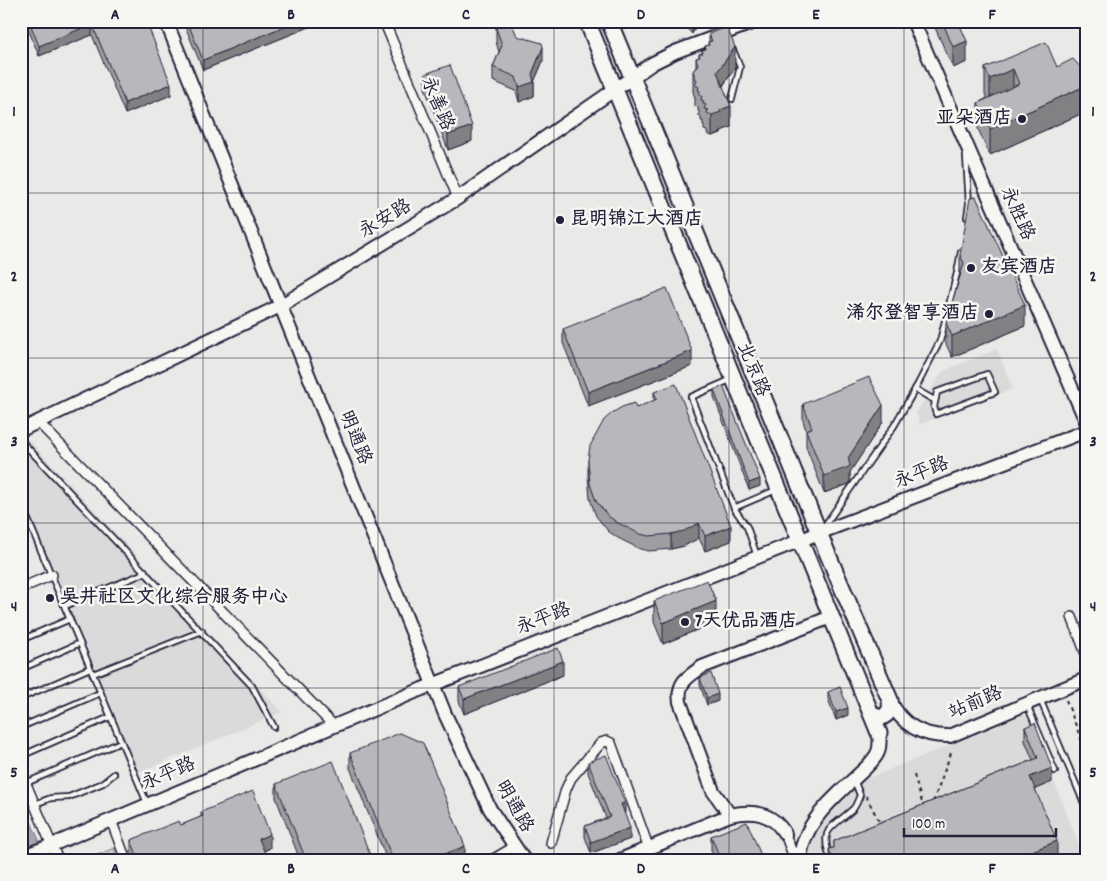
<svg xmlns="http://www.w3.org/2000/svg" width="1107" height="881" viewBox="0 0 1107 881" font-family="Dekko,'LXGW WenKai TC',sans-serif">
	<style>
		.built { fill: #dadada }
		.green { fill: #ccccce; stroke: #777784 }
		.water { fill: #a5a5ac; stroke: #71717f }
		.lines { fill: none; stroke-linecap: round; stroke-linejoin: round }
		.lane-casing { stroke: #22223b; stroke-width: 8 }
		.street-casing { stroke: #22223b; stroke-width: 12 }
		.secondary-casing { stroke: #22223b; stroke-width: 16 }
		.primary-casing { stroke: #22223b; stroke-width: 19 }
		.path { stroke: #22223b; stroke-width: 2; stroke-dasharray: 4 4; stroke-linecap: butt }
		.lane { stroke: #f6f6f2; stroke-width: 4.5 }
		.street { stroke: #f6f6f2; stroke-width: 9 }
		.secondary { stroke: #f6f6f2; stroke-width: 12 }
		.primary { stroke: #f6f6f2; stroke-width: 15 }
		.wall { fill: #9e9ea2; stroke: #22223b }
		.shaded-wall { fill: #818184; stroke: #22223b }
		.building { fill: #b8b8bc; stroke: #22223b }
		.grid { fill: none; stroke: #22223b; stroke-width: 1; stroke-opacity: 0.55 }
		.poi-dot { fill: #22223b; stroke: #f6f6f2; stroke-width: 2 }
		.labels { text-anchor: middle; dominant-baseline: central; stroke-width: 5; stroke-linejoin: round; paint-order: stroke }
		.street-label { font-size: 19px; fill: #22223b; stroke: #f6f6f2 }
		.poi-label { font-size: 19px; font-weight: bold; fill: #22223b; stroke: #f6f6f2; text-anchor: start }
		.neatline { fill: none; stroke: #22223b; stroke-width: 2 }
		.grid-label { font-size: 16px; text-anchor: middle; font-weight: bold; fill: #22223b }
	</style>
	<rect width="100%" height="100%" fill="#e9e9e7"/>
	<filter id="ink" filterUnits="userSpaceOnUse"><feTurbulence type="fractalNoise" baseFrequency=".02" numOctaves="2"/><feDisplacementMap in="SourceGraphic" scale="10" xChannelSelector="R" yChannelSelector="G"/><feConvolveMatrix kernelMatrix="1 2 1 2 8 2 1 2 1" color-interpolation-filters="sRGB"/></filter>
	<g filter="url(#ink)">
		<g class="built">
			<polygon points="997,349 1013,389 920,424 916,413 943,371"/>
			<polygon points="29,440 282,712 130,776 21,512 21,444"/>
			<polygon points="1027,714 1085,860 804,860 796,841 861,781"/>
		</g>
		<polygon class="green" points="114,848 118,860 86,860"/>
		<polygon class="water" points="21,800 48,860 21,860"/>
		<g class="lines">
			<g class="lane-casing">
				<g id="lane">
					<polyline points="732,99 740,67 733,50"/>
					<polyline points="966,155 969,204 967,217"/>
					<polygon points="987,374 995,392 936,414 934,407 937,392"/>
					<polyline points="730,380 691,397 734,508 776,490"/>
					<polyline points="915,389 934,400"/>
					<polyline points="21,439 25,445 252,686 274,727"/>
					<polyline points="21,503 147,803"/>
					<polyline points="734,508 747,527 757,556"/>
					<polyline points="823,528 894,426 918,384 940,341 957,273 961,252"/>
					<polyline points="65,606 142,574 145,571"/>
					<polyline points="21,640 70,619"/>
					<polyline points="21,669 80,643"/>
					<polyline points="93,674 202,631"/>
					<polyline points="21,698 90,668"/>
					<polyline points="1040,699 1086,808"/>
					<polyline points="1027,705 1055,771"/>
					<polyline points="21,727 100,693"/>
					<polyline points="21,756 110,717"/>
					<polyline points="26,783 121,742"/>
					<polyline points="35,804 51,798 69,797 103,783 114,774"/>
					<path d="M831 860C818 827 833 828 853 809 856 806 858 800 860 795L854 780"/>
				</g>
			</g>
			<g class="street-casing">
				<g id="street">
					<polyline points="384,21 458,198"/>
					<polyline points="38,422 334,726"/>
					<polyline points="21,588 52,575"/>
					<polyline points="1072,617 1086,654"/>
					<polyline points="21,772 58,860"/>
					<polyline points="111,820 126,860"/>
					<polyline points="785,834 795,860"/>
					<polyline points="551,843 566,789 571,778 601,743 607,741 611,743 649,849"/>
					<polyline points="492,860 514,847"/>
				</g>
			</g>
			<g class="secondary-casing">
				<g id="secondary">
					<polyline points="166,21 445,714 490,809 524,860"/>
					<polyline points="913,21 1086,421"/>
					<polyline points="21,430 280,306 458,198 653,63 675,52 757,21"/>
					<path d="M890 700C901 725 923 737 950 736L1086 679"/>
					<path d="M730 815 713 791 680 702C677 683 687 677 702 667L831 617"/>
					<polyline points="21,857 52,845 422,689 819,533 1086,431"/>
					<path d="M620 860 730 815C753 810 772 812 785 834"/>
					<path d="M800 860C802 825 831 800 855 778 862 771 874 762 878 752 880 746 880 740 879 733"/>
				</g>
			</g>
			<g class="primary-casing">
				<g id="primary">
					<polyline points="587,21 879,733"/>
					<path d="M609 21 829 557 890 700C891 709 890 714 880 718L872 715"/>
				</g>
			</g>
			<g class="path">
				<polyline points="1066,700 1086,752"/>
				<polyline points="914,775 923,806"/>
				<polyline points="866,796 880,823"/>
				<polyline points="933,802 951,753"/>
			</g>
			<use href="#lane" class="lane"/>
			<use href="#street" class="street"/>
			<use href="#secondary" class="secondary"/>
			<use href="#primary" class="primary"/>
		</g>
		<g class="wall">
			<polygon points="25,21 146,21 171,95 125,114 92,35 39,56"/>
			<polygon points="183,21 324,21 203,70"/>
			<polygon points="679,21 698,21 692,34"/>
			<polygon points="932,21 958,21 967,62 953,68"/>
			<polygon points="496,28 517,36 543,61 534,82 534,96 519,102 516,91 493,81 493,67 499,52 496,42"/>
			<polygon points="709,34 735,68 723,86 731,127 721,131 721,133 712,136 707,134 707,131 704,130 704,125 703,125 703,121 701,121 701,116 699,116 699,111 698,111 698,107 695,106 695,98 693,92 693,71 696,67 696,58 699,58 699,54 702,54 702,50 705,49 705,46 708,46 708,42 709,42"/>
			<polygon points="1057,67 1085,112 990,155 978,129 978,103 987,98 985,94 985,68"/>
			<polygon points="425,74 472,141 448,150 425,88"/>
			<polygon points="960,255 1025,326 952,357 946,344 946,323 960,275"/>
			<polygon points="563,329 692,366 588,406 563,343"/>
			<polygon points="714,390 760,486 749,490 714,397"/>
			<polygon points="654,392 731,541 705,551 699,538 684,546 671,549 649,551 640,549 618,538 608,531 596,516 590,499 588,476 588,460 636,408 654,401"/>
			<polygon points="803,404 883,422 850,472 850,482 849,484 824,493 806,447 806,430 803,421"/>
			<polygon points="654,601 716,622 663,644 654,622"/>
			<polygon points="563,675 464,714 459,701 459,687"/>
			<polygon points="700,678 718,701 707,705 700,685"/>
			<polygon points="828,692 848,715 836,720 828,699"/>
			<polygon points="1025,727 1052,782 1035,789 1057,855 1046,860 829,860 829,849 834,848 834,841 1033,760 1025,741"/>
			<polygon points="350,753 465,860 387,860 350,768"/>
			<polygon points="588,762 625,813 624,814 630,839 591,853 585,837 585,826 606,818 588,773"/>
			<polygon points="276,784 372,860 300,860 276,798"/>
			<polygon points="201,812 270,848 264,851 268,860 133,860 131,854 131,840 181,825 201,817"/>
			<polygon points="711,836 763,860 715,860 711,850"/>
		</g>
		<g class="shaded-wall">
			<polygon points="297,21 324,21 203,70 203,60"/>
			<polygon points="692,21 698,21 692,34"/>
			<polygon points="92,24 92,35 39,56 39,46"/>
			<polygon points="967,41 967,62 953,68 953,47"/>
			<polygon points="543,47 543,61 534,82 534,96 519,102 519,87 532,74"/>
			<polygon points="735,47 735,68 717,93 717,72"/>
			<polygon points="1013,69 1013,96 990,106 990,79"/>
			<polygon points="171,84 171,95 125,114 125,103"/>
			<polygon points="1085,86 1085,112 990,155 990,129"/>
			<polygon points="731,106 731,127 721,131 721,133 712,136 712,115 720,110"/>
			<polygon points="472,126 472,141 448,150 448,135"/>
			<polygon points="1025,305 1025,326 952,357 952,336"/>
			<polygon points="692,351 692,366 588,406 588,392"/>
			<polygon points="883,405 883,422 850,472 850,482 849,484 824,493 824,476 848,458"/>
			<polygon points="760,479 760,486 749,490 749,483"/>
			<polygon points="699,523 699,538 684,546 671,549 671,534"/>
			<polygon points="731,526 731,541 705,551 705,536"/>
			<polygon points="716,601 716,622 663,644 663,623"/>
			<polygon points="563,661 563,675 464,714 464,699"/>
			<polygon points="718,694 718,701 707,705 707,698"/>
			<polygon points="848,708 848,715 836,720 836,712"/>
			<polygon points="1052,768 1052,782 1030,791 1030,777"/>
			<polygon points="625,803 625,813 621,815 621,804"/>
			<polygon points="630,828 630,839 591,853 591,842"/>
			<polygon points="270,834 270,848 259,853 259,839"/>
			<polygon points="1057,841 1057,855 1046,860 1010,860"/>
			<polygon points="465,846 465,860 430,860"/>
		</g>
		<g class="building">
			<polygon points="29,21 146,21 171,84 125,103 92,24 39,46"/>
			<polygon points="187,21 297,21 203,60"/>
			<polygon points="942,21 958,21 967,41 953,47"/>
			<polygon points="511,22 517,36 542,43 543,47 532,74 534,82 519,87 516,77 493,67 502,45 496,28"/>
			<polygon points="727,27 735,47 717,72 731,106 720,110 721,112 712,115 707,113 708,110 704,109 706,105 703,104 704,101 701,100 702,96 699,95 700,91 698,90 699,87 695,85 697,81 693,71 698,65 696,58 700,57 699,54 703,53 702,50 706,49 705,46 709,45 708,42 712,41 709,34"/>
			<polygon points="1046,42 1057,67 1073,59 1084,71 1085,86 990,129 978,103 1019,84 1013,69 990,79 985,68"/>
			<polygon points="450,65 472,126 448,135 425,74"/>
			<polygon points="976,197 1025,305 952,336 946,323 964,263 960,255 970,198"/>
			<polygon points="667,288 692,351 588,392 563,329"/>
			<polygon points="869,377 883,405 848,458 850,465 849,467 824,476 806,430 812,428 803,404"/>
			<polygon points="676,384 731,526 705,536 699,523 684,531 671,534 649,536 640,534 618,523 608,516 596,501 590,484 588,460 590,446 604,420 612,413 622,407 634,403 636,408 657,399 654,392"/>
			<polygon points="723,386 760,479 749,483 714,390"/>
			<polygon points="707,580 716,601 663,623 654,601"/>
			<polygon points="558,648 563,661 464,699 459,687"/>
			<polygon points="711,673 718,694 707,698 700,678"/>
			<polygon points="840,687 848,708 836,712 828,692"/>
			<polygon points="1035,723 1052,768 1030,777 1057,841 1010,860 833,860 829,849 834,848 834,841 1038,758 1025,727"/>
			<polygon points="400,733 423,743 465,846 430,860 393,860 350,753"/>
			<polygon points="606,755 625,803 621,804 630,828 591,842 585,826 610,817 588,762"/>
			<polygon points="333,761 372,860 306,860 276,784"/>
			<polygon points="253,791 270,834 259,839 268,860 139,860 131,840 179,821 181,825 203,816 201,812"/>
			<polygon points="747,822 763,860 721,860 711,836"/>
			<polygon points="493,853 496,860 481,860"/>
		</g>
	</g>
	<path class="grid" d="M203 21V860M378 21V860M554 21V860M729 21V860M904 21V860M21 193H1086M21 358H1086M21 523H1086M21 688H1086"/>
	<g class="poi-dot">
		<circle cx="1022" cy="119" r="5"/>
		<circle cx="560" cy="220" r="5"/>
		<circle cx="971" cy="268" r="5"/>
		<circle cx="989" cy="314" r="5"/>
		<circle cx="50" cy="598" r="5"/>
		<circle cx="685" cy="622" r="5"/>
	</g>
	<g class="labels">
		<g class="street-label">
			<text transform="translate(436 104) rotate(67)">永善路</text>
			<text transform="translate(1016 214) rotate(66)">永胜路</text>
			<text transform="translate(386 220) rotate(-31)">永安路</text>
			<text transform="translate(752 370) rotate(68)">北京路</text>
			<text transform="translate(354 438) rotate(68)">明通路</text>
			<text transform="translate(922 474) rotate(-21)">永平路</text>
			<text transform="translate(544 620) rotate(-21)">永平路</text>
			<text transform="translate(976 704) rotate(-23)">站前路</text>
			<text transform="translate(169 775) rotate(-23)">永平路</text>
			<text transform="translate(513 807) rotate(60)">明通路</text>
		</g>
		<g class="poi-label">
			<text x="1012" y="119" text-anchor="end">亚朵酒店</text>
			<text x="570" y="220">昆明锦江大酒店</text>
			<text x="981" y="268">友宾酒店</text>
			<text x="979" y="314" text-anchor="end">浠尔登智享酒店</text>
			<text x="60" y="598">吴井社区文化综合服务中心</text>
			<text x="695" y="622">7天优品酒店</text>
		</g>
	</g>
	<rect width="1107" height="881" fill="none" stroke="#f6f6f2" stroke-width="55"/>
	<path d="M904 828v8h152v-8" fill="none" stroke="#22223b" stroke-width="2.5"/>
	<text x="912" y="828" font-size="15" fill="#22223b" stroke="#f6f6f2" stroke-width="4" paint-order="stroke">100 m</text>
	<rect x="28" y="28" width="1052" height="826" class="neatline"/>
	<g class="grid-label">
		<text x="115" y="19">A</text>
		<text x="291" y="19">B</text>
		<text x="466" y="19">C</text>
		<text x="641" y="19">D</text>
		<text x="816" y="19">E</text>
		<text x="992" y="19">F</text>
		<text x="14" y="116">1</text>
		<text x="1093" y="116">1</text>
		<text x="14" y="281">2</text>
		<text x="1093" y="281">2</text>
		<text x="14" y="446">3</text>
		<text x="1093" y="446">3</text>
		<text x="14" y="611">4</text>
		<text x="1093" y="611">4</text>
		<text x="14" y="777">5</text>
		<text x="1093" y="777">5</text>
		<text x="115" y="873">A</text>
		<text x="291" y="873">B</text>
		<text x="466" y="873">C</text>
		<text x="641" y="873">D</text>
		<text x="816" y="873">E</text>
		<text x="992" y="873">F</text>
	</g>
</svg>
